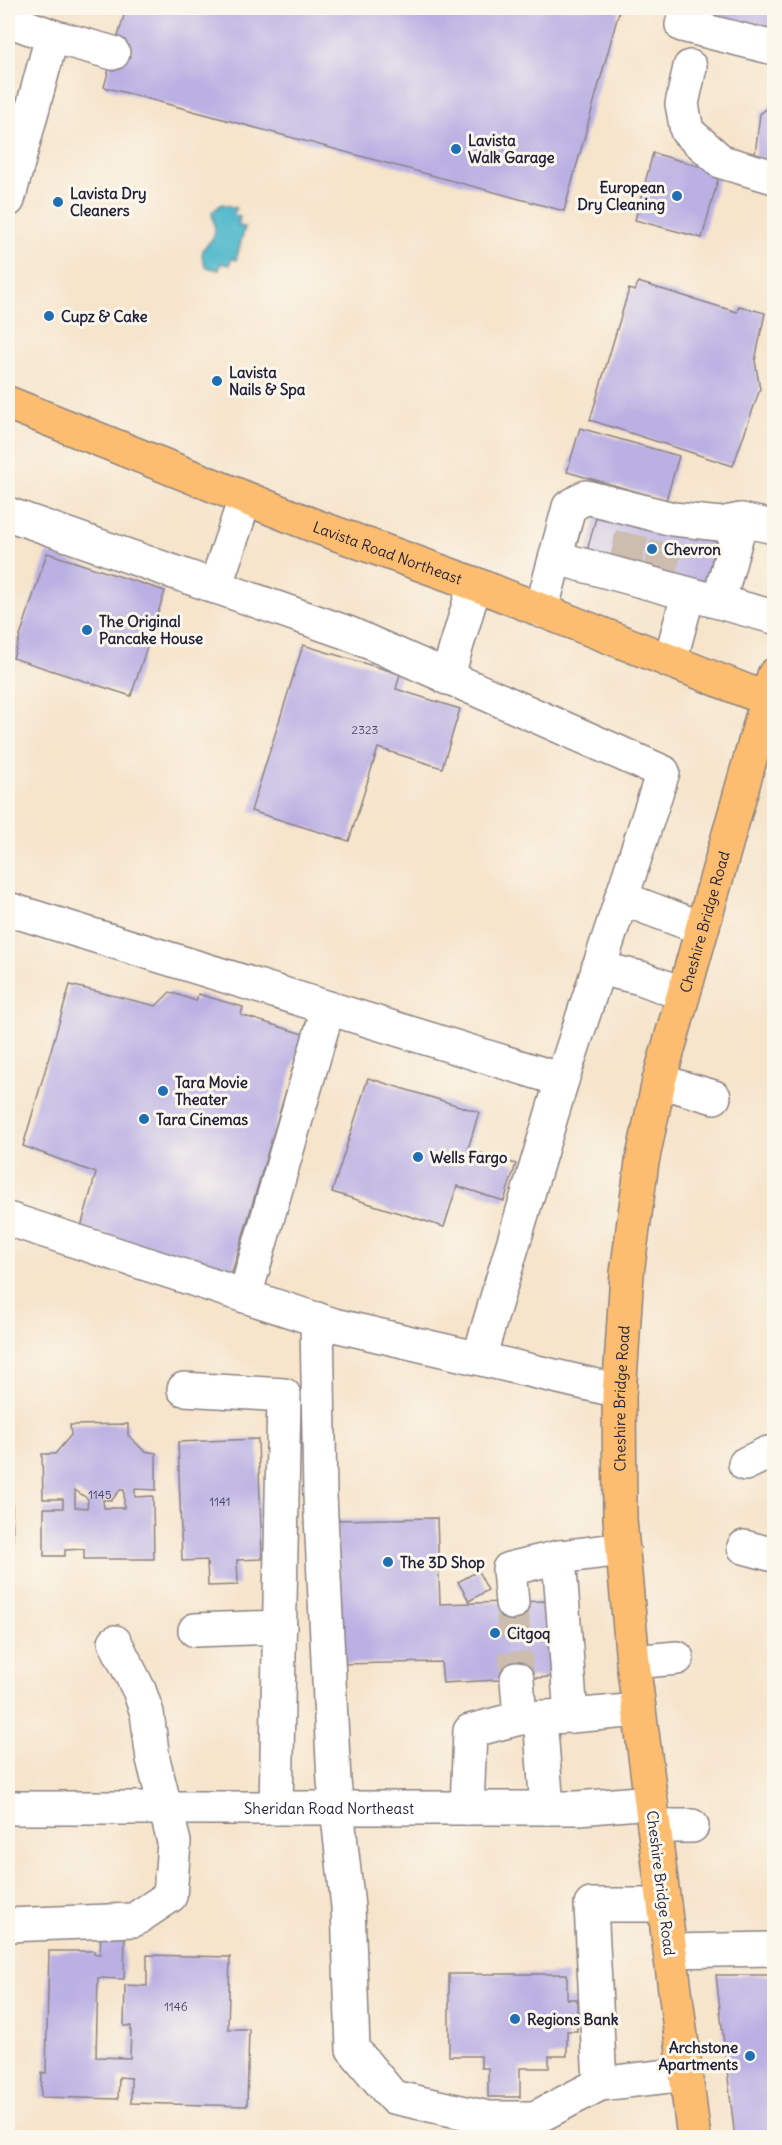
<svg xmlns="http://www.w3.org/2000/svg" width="782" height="2145" viewBox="0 0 782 2145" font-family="Delius,sans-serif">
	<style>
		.water { fill: #4eb7cb; stroke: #386c83; stroke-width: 1.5 }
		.building { fill: #bab0e3; fill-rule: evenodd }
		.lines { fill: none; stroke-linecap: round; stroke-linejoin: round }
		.minor-tunnel { stroke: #ccbdae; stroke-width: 33; stroke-dasharray: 33 16; stroke-linecap: butt }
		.minor-casing { stroke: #8c8383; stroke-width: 36 }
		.major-casing { stroke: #8c8383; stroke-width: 36 }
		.minor { stroke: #fff; stroke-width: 33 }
		.major { stroke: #fcbd6f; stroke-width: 33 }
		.poi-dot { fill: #1f6fb2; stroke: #fbf7ec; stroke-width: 2 }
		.labels { text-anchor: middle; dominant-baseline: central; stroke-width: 6; stroke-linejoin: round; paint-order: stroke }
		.number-label { font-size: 12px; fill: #484665 }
		.poi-label { font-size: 15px; font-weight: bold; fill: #22223b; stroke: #fbf7ec; text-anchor: start }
		.street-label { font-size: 15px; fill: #22223b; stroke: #fbf7ec }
	</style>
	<rect width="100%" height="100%" fill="#fbf7ec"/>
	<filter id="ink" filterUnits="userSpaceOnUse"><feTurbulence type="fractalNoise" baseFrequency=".0167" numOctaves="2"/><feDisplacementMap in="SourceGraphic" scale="12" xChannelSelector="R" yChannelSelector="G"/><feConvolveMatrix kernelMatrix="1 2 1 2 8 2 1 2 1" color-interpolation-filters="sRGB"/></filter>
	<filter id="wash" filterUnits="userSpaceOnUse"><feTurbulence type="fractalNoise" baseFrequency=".008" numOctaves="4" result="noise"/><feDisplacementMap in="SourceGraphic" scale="24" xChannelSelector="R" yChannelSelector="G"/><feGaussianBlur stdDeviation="1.35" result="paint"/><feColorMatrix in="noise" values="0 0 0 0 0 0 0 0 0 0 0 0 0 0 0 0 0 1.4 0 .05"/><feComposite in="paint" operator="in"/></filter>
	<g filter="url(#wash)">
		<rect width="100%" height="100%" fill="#f6e4cb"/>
		<path class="water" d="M222 204 236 208 233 215 240 217 238 226 245 227 236 260 231 258 230 265 221 263 219 270 206 267C194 244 214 247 215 231 215 225 212 217 212 212Z"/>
		<g id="blocks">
			<g class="building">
				<polygon points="126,8 620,8 564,211 104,87"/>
				<polygon points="704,8 774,8 774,38 701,17"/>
				<polygon points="774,103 774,167 754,162 760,114"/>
				<polygon points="653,153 720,172 702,238 635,220"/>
				<polygon points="638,282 737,312 739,306 765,313 755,361 760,389 733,466 590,420 629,289 635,291"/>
				<polygon points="580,428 679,456 666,500 567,472"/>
				<polygon points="598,510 717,542 705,587 586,555"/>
				<polygon points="47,553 165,591 131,696 13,658"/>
				<polygon points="303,645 400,674 396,689 460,709 442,768 378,748 349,841 251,811"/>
				<polygon points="70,985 156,1006 170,992 196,1001 198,994 243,1007 241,1015 303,1034 231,1276 81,1227 96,1173 23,1146"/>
				<polygon points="368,1078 479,1112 468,1149 516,1164 504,1201 457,1186 444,1227 332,1192"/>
				<path d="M128 1424V1435L144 1451 156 1453V1490L135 1489V1497L153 1496 154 1559H84V1549L65 1550V1556H44V1508H63V1499H43L42 1454H55L71 1435 70 1425ZM75 1490 88 1499 87 1508 75 1507ZM120 1490H124V1508H104L103 1500H112Z"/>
				<polygon points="258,1439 262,1559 237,1560 238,1585 208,1586 207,1560 182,1561 178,1442"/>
				<polygon points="8,1498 12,1498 13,1548 8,1548"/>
				<polygon points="437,1518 440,1604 547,1601 551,1677 443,1683 441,1662 340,1664 337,1520"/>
				<polygon points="478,1571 488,1590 469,1601 458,1582"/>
				<polygon points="101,1930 125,1931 124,1979 98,1978 96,2057 130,2058 131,2026 124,2026 125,1985 147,1986 147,1955 230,1957 228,2029 249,2029 247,2106 131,2103 131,2078 119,2077 118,2099 41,2097 42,2073 46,2073 49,1951 94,1951 94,1954 100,1954"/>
				<polygon points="449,1974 567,1974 567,1999 577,1999 577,2031 567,2031 567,2056 549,2056 549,2068 520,2068 520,2097 488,2097 488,2068 481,2068 481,2056 449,2056"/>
				<polygon points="716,1975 774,1975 774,2138 735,2138"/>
			</g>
		</g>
	</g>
	<g filter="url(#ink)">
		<use href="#blocks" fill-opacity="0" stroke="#8c8383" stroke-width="1.5"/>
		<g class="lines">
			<g class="minor-tunnel">
				<polyline points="625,566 635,520"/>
				<polyline points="659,575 670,530"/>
				<polyline points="512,1603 517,1679"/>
			</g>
			<g class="minor-casing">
				<g id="minor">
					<polyline points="687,8 682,25 774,48"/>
					<polyline points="8,20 52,36 8,200"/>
					<polyline points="52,36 113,53"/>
					<polyline points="690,67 682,104 687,131 722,162 774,177"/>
					<polyline points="8,514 348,633 663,772 562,1080 8,909"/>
					<polyline points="557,558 774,617"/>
					<polyline points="215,587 245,499"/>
					<polyline points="719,601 741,520"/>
					<polyline points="541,611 569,507 586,497 673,519 720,524 741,520 774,527"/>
					<polyline points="670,661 688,595"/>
					<polyline points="447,678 475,584"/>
					<polyline points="621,898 701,928"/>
					<polyline points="598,968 641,978 683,994"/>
					<polyline points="659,1081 714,1097"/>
					<polyline points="8,1219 334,1325 619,1391"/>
					<polyline points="245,1296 328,1008"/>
					<polyline points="317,1319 320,1496 334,1781 348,1907 353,2049 393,2097 489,2118 535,2118 600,2084 686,2074"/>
					<polyline points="479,1358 562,1080"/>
					<polyline points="184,1389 284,1395 276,1808"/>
					<polyline points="745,1464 768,1453 774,1454"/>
					<polyline points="744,1547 774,1555"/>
					<polyline points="512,1603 509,1569 559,1557"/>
					<polyline points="195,1630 280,1627"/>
					<polyline points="633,1662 677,1658"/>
					<polyline points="517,1679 520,1718"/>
					<polyline points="571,1716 639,1710"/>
					<polyline points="540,1717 547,1808"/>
					<path id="s1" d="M8 1808H578L651 1802"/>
					<polyline points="467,1808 470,1731 520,1718 571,1716 559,1557 623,1549"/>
					<polyline points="654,1826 692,1826"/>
					<polyline points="8,1925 134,1920 170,1896 174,1842 153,1759 147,1713 139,1690 115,1642"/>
					<polyline points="670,1951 774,1949"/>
					<polyline points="600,2084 591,1905 664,1905"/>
				</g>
			</g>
			<g class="major-casing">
				<g id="major">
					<path id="s2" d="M8 403 315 526 475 584 774 702"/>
					<path id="s3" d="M694 2138 633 1662 620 1519 619 1396 627 1273 642 1162 659 1081 774 675"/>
				</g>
			</g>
			<use href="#minor" class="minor"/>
			<use href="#major" class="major"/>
		</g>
	</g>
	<g class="poi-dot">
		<circle cx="456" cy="149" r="6"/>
		<circle cx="677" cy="196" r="6"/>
		<circle cx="58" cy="202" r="6"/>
		<circle cx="49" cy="316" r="6"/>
		<circle cx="217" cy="381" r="6"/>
		<circle cx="652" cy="549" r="6"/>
		<circle cx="87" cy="630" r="6"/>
		<circle cx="163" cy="1091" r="6"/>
		<circle cx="144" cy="1119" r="6"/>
		<circle cx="418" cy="1157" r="6"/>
		<circle cx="388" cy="1562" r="6"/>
		<circle cx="495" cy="1633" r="6"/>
		<circle cx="515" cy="2019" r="6"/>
		<circle cx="750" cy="2056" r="6"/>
	</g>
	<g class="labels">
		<g class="number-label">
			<text x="365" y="729">2323</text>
			<text x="100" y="1494">1145</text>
			<text x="220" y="1501">1141</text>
			<text x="176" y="2006">1146</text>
		</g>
		<g class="poi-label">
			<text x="468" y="140">Lavista<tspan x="468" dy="17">Walk Garage</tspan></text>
			<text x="665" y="187" text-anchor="end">European<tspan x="665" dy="17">Dry Cleaning</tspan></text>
			<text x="70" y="193">Lavista Dry<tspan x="70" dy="17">Cleaners</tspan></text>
			<text x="61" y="316">Cupz &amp; Cake</text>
			<text x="229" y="372">Lavista<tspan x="229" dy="17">Nails &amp; Spa</tspan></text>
			<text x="664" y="549">Chevron</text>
			<text x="99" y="621">The Original<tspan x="99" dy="17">Pancake House</tspan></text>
			<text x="175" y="1082">Tara Movie<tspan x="175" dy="17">Theater</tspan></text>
			<text x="156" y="1119">Tara Cinemas</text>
			<text x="430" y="1157">Wells Fargo</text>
			<text x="400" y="1562">The 3D Shop</text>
			<text x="507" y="1633">Citgoq</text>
			<text x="527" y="2019">Regions Bank</text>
			<text x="738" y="2047" text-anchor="end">Archstone<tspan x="738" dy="17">Apartments</tspan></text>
		</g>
		<g class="street-label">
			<text stroke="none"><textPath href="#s2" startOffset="408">Lavista Road Northeast</textPath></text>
			<text stroke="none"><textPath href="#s3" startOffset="1230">Cheshire Bridge Road</textPath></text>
			<text stroke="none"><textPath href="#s3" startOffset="744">Cheshire Bridge Road</textPath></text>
			<text stroke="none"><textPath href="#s1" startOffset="321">Sheridan Road Northeast</textPath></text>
			<text transform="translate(661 1883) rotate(83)">Cheshire Bridge Road</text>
		</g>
	</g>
	<rect width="782" height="2145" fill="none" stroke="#fbf7ec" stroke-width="30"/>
</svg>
